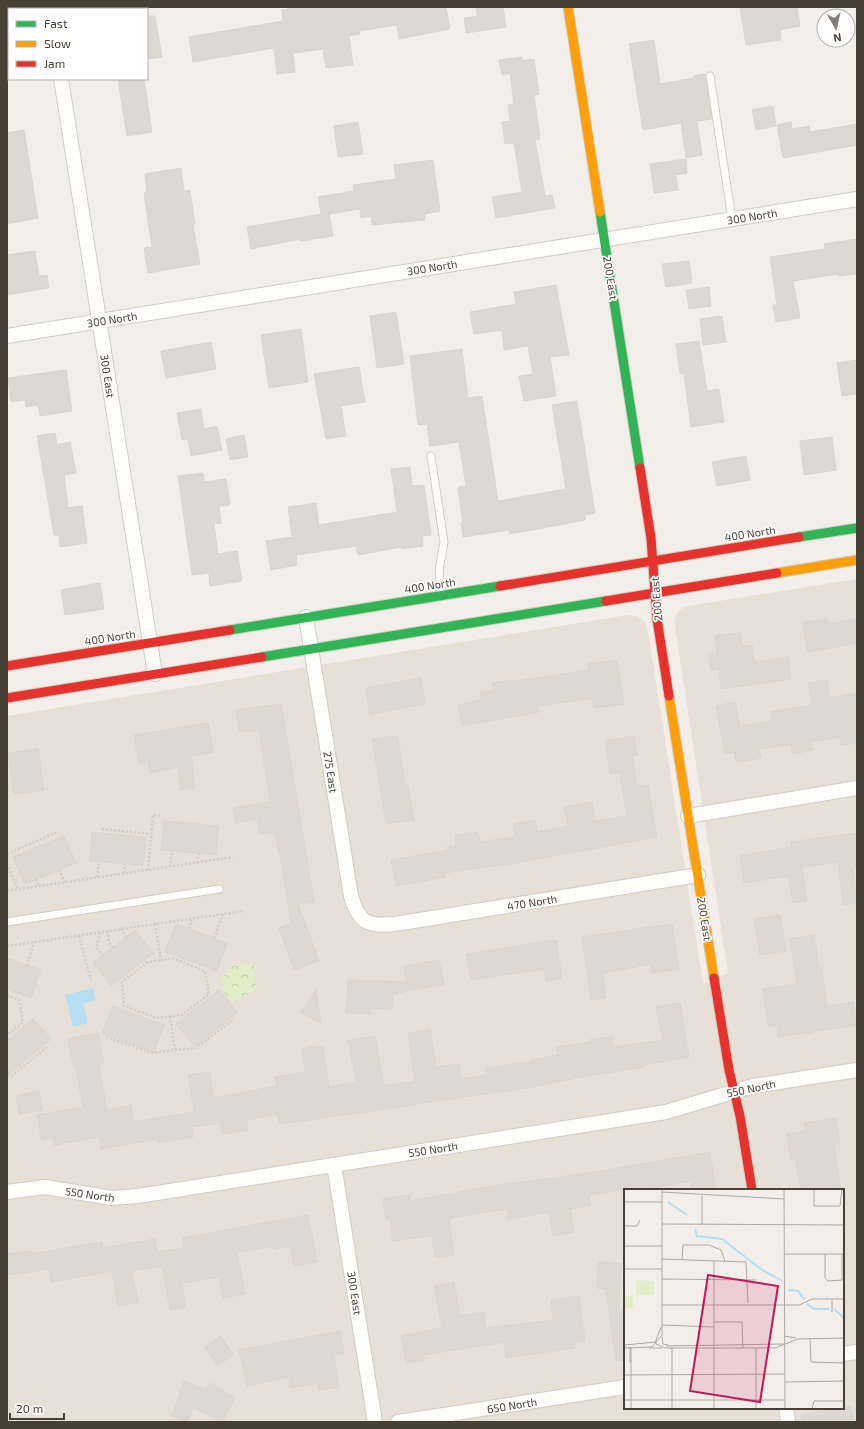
<svg xmlns="http://www.w3.org/2000/svg" width="864" height="1429" viewBox="0 0 864 1429" font-family="'Exo 2',sans-serif">
	<style>
		.residential { fill: #e6e0d7; fill-rule: evenodd }
		.park { fill: url(#park-crowns) }
		.water { fill: #b6dff4 }
		.building { fill: #dcd8d2; stroke: #dad6cf }
		.lines { fill: none; stroke-linecap: round; stroke-linejoin: round }
		.lane-casing { stroke: #d0cdc7; stroke-width: 9 }
		.street-casing { stroke: #d0cdc7; stroke-width: 16 }
		.fast-casing { stroke: #d3cec1; stroke-width: 11 }
		.slow-casing { stroke: #d3cec1; stroke-width: 11 }
		.jam-casing { stroke: #d3cec1; stroke-width: 11 }
		.path { stroke: #d2cfca; stroke-width: 2.5; stroke-dasharray: 2 2; stroke-linecap: butt }
		.lane { stroke: #fdfdfc; stroke-width: 7 }
		.street { stroke: #fdfdfc; stroke-width: 14 }
		.fast { stroke: #30b455; stroke-width: 9 }
		.slow { stroke: #ff9f0a; stroke-width: 9 }
		.jam { stroke: #e5322d; stroke-width: 9 }
		.labels { text-anchor: middle; dominant-baseline: central; stroke-width: 3.5; stroke-linejoin: round; paint-order: stroke }
		.street-label { font-size: 11px; fill: #494035; stroke: #fff }
		.inset-river { fill: none; stroke: #b6dff4; stroke-width: 2 }
		.inset-road { fill: none; stroke: #aea9a2; stroke-width: 1 }
		.view { fill: #c2185b; fill-opacity: 0.15; stroke: #c2185b; stroke-width: 2 }
		.inset-edge { fill: none; stroke: #494035; stroke-width: 2 }
	</style>
	<defs>
		<pattern id="park-crowns" width="20" height="18" patternUnits="userSpaceOnUse"><rect width="20" height="18" fill="#e1eec7"/><path d="M2 6a3 3 0 1 1 6 0M12 15a3 3 0 1 1 6 0" fill="none" stroke="#c3cdac"/></pattern>
	</defs>
	<rect width="100%" height="100%" fill="#f2efea"/>
	<path class="residential" d="M857 579V1422H7V716L628 615 637 616 645 622 648 631 703 984 728 973 674 620 679 610 688 606ZM625 1190H843V1408H625Z"/>
	<polygon class="park" points="253,964 257,989 232,1002 224,993 222,978 232,966"/>
	<polygon class="water" points="93,988 96,1000 83,1004 88,1023 73,1027 65,995"/>
	<g class="building">
		<polygon points="302,7 446,7 450,29 399,39 397,25 359,31 360,34 349,36 353,65 326,68 323,49 293,53 295,72 277,74 274,48 193,62 189,37 283,21 282,10"/>
		<polygon points="476,7 503,7 506,27 466,33 464,18 478,16"/>
		<polygon points="740,7 797,7 800,26 780,30 781,40 746,45"/>
		<polygon points="147,16 155,16 162,57 147,59"/>
		<polygon points="654,40 660,84 694,78 693,76 705,74 712,119 697,121 702,155 686,158 681,123 643,130 629,44"/>
		<polygon points="522,57 522,61 534,59 539,94 534,95 540,139 535,140 545,196 552,195 555,208 496,218 492,197 522,192 514,143 505,144 502,122 510,121 508,105 514,104 510,73 502,75 499,60"/>
		<polygon points="118,79 144,79 152,132 127,136"/>
		<polygon points="773,106 776,126 756,130 752,110"/>
		<polygon points="358,122 363,154 338,157 334,126"/>
		<polygon points="791,122 792,129 809,126 810,132 857,124 857,145 783,158 777,125"/>
		<polygon points="24,130 38,218 7,224 7,133"/>
		<polygon points="686,159 687,173 676,175 678,190 654,193 650,164"/>
		<polygon points="433,160 440,211 424,214 425,220 372,225 371,216 361,218 360,209 329,214 333,236 301,241 300,239 251,249 247,227 321,214 318,197 354,191 353,185 396,179 394,165"/>
		<polygon points="181,168 184,191 190,190 195,224 193,225 200,264 148,273 144,248 152,247 144,193 147,192 145,174"/>
		<polygon points="857,239 857,274 839,276 838,274 793,281 800,318 776,322 773,305 777,305 770,257 825,249 824,244"/>
		<polygon points="35,251 39,276 47,275 49,288 7,295 7,255"/>
		<polygon points="689,261 692,283 666,287 662,264"/>
		<polygon points="556,285 569,355 550,357 556,396 524,401 519,376 533,374 528,346 504,350 502,330 474,334 470,312 516,304 514,292"/>
		<polygon points="709,287 711,306 689,309 686,290"/>
		<polygon points="396,312 404,364 377,368 370,316"/>
		<polygon points="722,316 726,342 703,345 700,319"/>
		<polygon points="301,329 308,382 269,388 261,335"/>
		<polygon points="699,341 707,391 719,389 724,422 691,427 684,374 680,374 676,344"/>
		<polygon points="211,342 216,369 166,378 161,351"/>
		<polygon points="462,349 468,398 482,396 498,501 566,489 552,405 577,401 595,513 585,515 585,520 549,527 509,534 509,530 463,537 461,523 463,523 458,487 466,486 459,442 430,446 427,424 418,425 410,356"/>
		<polygon points="857,360 857,394 842,396 837,363"/>
		<polygon points="359,367 365,402 341,406 346,436 326,439 314,374"/>
		<polygon points="66,370 72,411 40,416 38,405 26,407 25,400 11,402 8,378"/>
		<polygon points="201,409 204,429 217,426 222,450 191,456 188,439 182,440 177,413"/>
		<polygon points="55,433 57,445 70,442 76,473 64,475 68,508 82,506 87,543 60,547 59,535 54,535 37,436"/>
		<polygon points="244,435 248,457 230,460 226,439"/>
		<polygon points="832,437 836,470 804,475 800,441"/>
		<polygon points="746,456 750,480 717,486 712,462"/>
		<polygon points="410,467 412,486 424,485 431,535 422,536 423,546 402,549 401,547 358,555 356,546 296,555 297,565 271,570 266,541 292,537 288,507 316,503 319,525 397,512 391,469"/>
		<polygon points="203,473 204,482 226,479 230,505 219,506 221,523 214,524 218,554 237,551 242,581 210,586 209,573 192,575 178,476"/>
		<polygon points="100,583 104,609 65,615 61,590"/>
		<polygon points="827,619 829,624 857,619 857,643 808,652 802,623"/>
		<polygon points="740,633 742,647 752,645 754,662 788,657 791,679 721,689 719,669 711,670 709,654 717,653 715,636"/>
		<polygon points="617,660 624,704 594,708 593,698 538,706 539,712 462,726 458,705 482,700 480,692 493,690 492,683 510,680 510,682 589,670 588,664"/>
		<polygon points="421,678 425,704 370,714 366,688"/>
		<polygon points="827,680 830,698 857,693 857,743 841,745 840,737 811,742 813,750 793,754 791,744 759,749 761,758 736,762 734,752 725,754 716,706 735,702 740,726 772,720 770,712 812,705 808,683"/>
		<polygon points="281,704 314,902 298,904 319,961 294,970 279,928 291,923 280,853 279,853 275,832 260,834 257,819 236,823 233,808 270,801 259,730 240,732 236,710"/>
		<polygon points="208,723 213,752 191,756 195,788 180,790 178,767 150,773 148,762 139,763 134,735"/>
		<polygon points="398,736 405,786 408,786 414,820 386,824 372,739"/>
		<polygon points="634,736 637,755 632,755 637,786 648,785 657,837 515,863 444,873 445,877 396,886 391,860 448,850 447,847 456,846 455,835 478,832 480,842 507,838 515,836 513,824 535,820 537,832 568,826 564,807 592,802 595,821 627,816 620,773 610,774 605,741"/>
		<polygon points="38,749 44,790 14,794 8,753"/>
		<polygon points="164,821 219,826 216,855 161,850"/>
		<polygon points="92,832 146,837 143,865 90,861"/>
		<polygon points="857,833 857,869 853,869 857,903 843,905 838,862 802,867 807,901 793,903 788,876 744,883 740,856 792,847 791,842"/>
		<polygon points="64,836 76,863 25,884 13,857"/>
		<polygon points="780,915 786,951 760,955 754,919"/>
		<polygon points="176,924 227,943 217,971 165,952"/>
		<polygon points="672,924 679,969 652,973 651,964 603,973 606,998 591,1000 582,937"/>
		<polygon points="135,930 154,953 111,986 93,963"/>
		<polygon points="814,935 819,968 822,968 827,1006 853,1002 857,1025 778,1037 777,1025 768,1026 763,989 797,984 790,939"/>
		<polygon points="556,940 562,978 546,981 544,969 471,980 466,954"/>
		<polygon points="7,958 41,970 31,998 7,989"/>
		<polygon points="439,960 444,984 393,994 392,1009 370,1008 371,1014 346,1013 348,980 407,982 404,966"/>
		<polygon points="219,990 238,1013 195,1047 176,1024"/>
		<polygon points="316,990 321,1024 301,1012"/>
		<polygon points="680,1003 689,1057 643,1065 644,1067 586,1076 527,1088 415,1104 415,1105 279,1124 278,1114 246,1120 248,1130 222,1134 220,1123 192,1127 193,1137 158,1143 157,1139 101,1149 99,1137 54,1145 53,1138 42,1140 37,1115 83,1107 76,1069 74,1069 68,1039 98,1033 104,1063 99,1064 107,1110 131,1105 134,1122 194,1112 188,1075 210,1072 213,1098 277,1086 275,1077 305,1072 302,1049 323,1046 329,1087 356,1082 349,1043 346,1041 375,1036 384,1086 415,1081 408,1033 430,1030 436,1067 459,1064 462,1079 486,1075 485,1068 532,1062 531,1060 558,1055 557,1047 589,1042 589,1040 612,1037 614,1047 663,1040 656,1007"/>
		<polygon points="113,1006 164,1025 154,1052 102,1033"/>
		<polygon points="33,1019 51,1039 7,1076 7,1041"/>
		<polygon points="39,1091 42,1110 19,1114 16,1096"/>
		<polygon points="836,1118 840,1143 834,1144 841,1190 801,1190 795,1159 791,1160 787,1134 805,1131 804,1123"/>
		<polygon points="710,1152 716,1190 692,1190 691,1181 642,1190 619,1190 589,1195 591,1205 570,1209 574,1232 553,1236 549,1212 508,1219 507,1209 449,1218 454,1255 435,1257 432,1236 393,1241 390,1220 386,1220 383,1199 410,1195 410,1201 493,1186 602,1171"/>
		<polygon points="308,1215 317,1262 294,1266 290,1246 274,1249 273,1246 237,1252 245,1294 223,1298 219,1277 182,1283 186,1307 170,1310 162,1266 132,1271 138,1302 118,1306 112,1271 51,1282 49,1269 7,1275 7,1254 31,1251 32,1254 102,1242 103,1248 155,1239 157,1252 184,1248 182,1238"/>
		<polygon points="598,1262 621,1263 619,1310 625,1309 625,1360 616,1361 606,1289 597,1288"/>
		<polygon points="454,1282 460,1316 484,1312 486,1328 553,1320 551,1300 579,1296 585,1341 574,1343 575,1348 506,1358 504,1342 423,1355 424,1360 406,1363 401,1336 442,1328 434,1286"/>
		<polygon points="340,1331 344,1353 334,1355 339,1387 319,1390 318,1383 290,1388 289,1377 247,1386 239,1350"/>
		<polygon points="221,1336 233,1355 217,1366 205,1347"/>
		<polygon points="184,1381 206,1389 210,1383 235,1398 222,1422 193,1407 188,1422 172,1416"/>
		<polygon points="850,1406 854,1422 802,1422 801,1415"/>
	</g>
	<g class="lines">
		<g class="lane-casing">
			<g id="lane">
				<polyline points="710,76 732,219"/>
				<polyline points="431,456 444,542 439,571 442,595"/>
				<polyline points="7,922 219,889"/>
			</g>
		</g>
		<g class="street-casing">
			<g id="street">
				<polyline points="50,7 50,9"/>
				<polyline points="86,9 98,7"/>
				<polyline points="7,22 9,22"/>
				<polyline points="61,79 155,674"/>
				<polyline points="7,336 857,199"/>
				<path d="M306 617 351 896C359 924 368 926 395 924L698 875"/>
				<polyline points="688,816 857,788"/>
				<polyline points="334,1165 375,1422"/>
				<polyline points="7,1192 45,1187 112,1198 138,1196 666,1112 753,1086 857,1070"/>
				<polyline points="843,1354 857,1352"/>
				<polyline points="786,1408 788,1422"/>
				<polyline points="398,1422 625,1387"/>
			</g>
		</g>
		<g class="fast-casing">
			<g id="fast">
				<polyline points="600,212 640,468"/>
				<polyline points="799,537 857,528"/>
				<polyline points="230,630 500,586"/>
				<polyline points="262,657 606,601"/>
			</g>
		</g>
		<g class="slow-casing">
			<g id="slow">
				<polyline points="568,7 600,212"/>
				<polyline points="777,573 857,560"/>
				<polyline points="669,696 714,978"/>
			</g>
		</g>
		<g class="jam-casing">
			<g id="jam">
				<polyline points="640,468 651,538 657,619 669,696"/>
				<polyline points="500,586 799,537"/>
				<polyline points="606,601 777,573"/>
				<polyline points="7,666 230,630"/>
				<polyline points="7,698 262,657"/>
				<polyline points="714,978 729,1070 740,1116 752,1190"/>
			</g>
		</g>
		<g class="path">
			<polyline points="102,829 151,834"/>
			<polyline points="7,854 57,832"/>
			<polyline points="197,863 199,853"/>
			<polyline points="7,864 18,889"/>
			<polyline points="170,867 172,851"/>
			<polyline points="59,870 65,882"/>
			<polyline points="148,870 153,815 161,816"/>
			<polyline points="124,873 125,864"/>
			<polyline points="97,877 99,861"/>
			<polyline points="36,879 39,886"/>
			<polyline points="7,891 233,857"/>
			<polyline points="155,924 161,960 173,958 205,971 209,994 182,1015 157,1018 124,1006 122,982 148,962 161,960"/>
			<polyline points="121,929 126,937"/>
			<polyline points="189,929 192,919"/>
			<polyline points="107,931 109,942 113,947"/>
			<polyline points="101,933 96,947 102,955"/>
			<polyline points="79,936 91,980"/>
			<polyline points="214,938 223,914"/>
			<polyline points="7,946 244,911"/>
			<polyline points="27,966 34,942"/>
			<polyline points="7,995 19,1000 23,1022 7,1035"/>
			<polyline points="106,1037 152,1053 175,1050 170,1016"/>
			<polyline points="175,1050 196,1048 233,1020"/>
			<polyline points="7,1076 13,1075 48,1046"/>
		</g>
		<use href="#lane" class="lane"/>
		<use href="#street" class="street"/>
		<use href="#fast" class="fast"/>
		<use href="#slow" class="slow"/>
		<use href="#jam" class="jam"/>
	</g>
	<g class="labels">
		<g class="street-label">
			<text transform="translate(752 216) rotate(-9)">300 North</text>
			<text transform="translate(432 267) rotate(-9)">300 North</text>
			<text transform="translate(611 278) rotate(81)">200 East</text>
			<text transform="translate(112 319) rotate(-9)">300 North</text>
			<text transform="translate(108 376) rotate(81)">300 East</text>
			<text transform="translate(750 533) rotate(-9)">400 North</text>
			<text transform="translate(430 585) rotate(-9)">400 North</text>
			<text transform="translate(656 599) rotate(-95)">200 East</text>
			<text transform="translate(110 637) rotate(-9)">400 North</text>
			<text transform="translate(331 772) rotate(81)">275 East</text>
			<text transform="translate(532 902) rotate(-9)">470 North</text>
			<text transform="translate(705 919) rotate(81)">200 East</text>
			<text transform="translate(751 1088) rotate(-12)">550 North</text>
			<text transform="translate(433 1149) rotate(-9)">550 North</text>
			<text transform="translate(90 1194) rotate(8)">550 North</text>
			<text transform="translate(355 1293) rotate(81)">300 East</text>
			<text transform="translate(512 1405) rotate(-9)">650 North</text>
		</g>
	</g>
	<g transform="translate(624 1189)">
		<rect width="220" height="220" fill="#f2efea"/>
		<path d="M12 91 30 92V106H12ZM9 106V119L0 120V108Z" fill="#e1eec7"/>
		<path class="inset-river" d="M44 13 63 26M71 40 73 47 98 50 137 80 158 92M164 101 174 102 181 111M183 115 190 120H205M210 120 220 129"/>
		<path class="inset-road" d="M160 0 161 220M190 0V17H216L218 0M38 3 160 10M0 13H38M38 35 220 36M78 35V7M0 37H13L16 31M0 57H38M160 65H220M201 65V89L204 92 218 91V65M38 70 122 73 124 114M58 71 59 56H85L97 61 101 72M0 80H38M38 90 132 91M38 116H175L188 110H220M208 123V110M91 133H118L119 159M38 136 90 138M160 147 172 149M38 148 39 155 44 156M186 149 187 173 220 174M32 151V155L41 159H151L174 150 220 149M32 151 37 138M0 156 32 153M42 157 160 155M6 158V174M0 159 28 158 38 146V0M25 159H38M48 159V220M0 186 160 185M161 193 220 192M0 211H161M7 220V159M90 220V72M132 220V159M188 220 190 212H220"/>
		<path class="view" d="M84 86 154 97 136 213 66 202Z"/>
		<rect width="220" height="220" class="inset-edge"/>
	</g>
	<rect width="864" height="1429" fill="none" stroke="#494035" stroke-width="16"/>
	<rect x="8" y="8" width="140" height="72" fill="#ffffff" stroke="#b6b3ae"/>
	<rect x="16" y="21" width="20" height="6" fill="#30b455" stroke="#b6b3ae"/>
	<text x="44" y="28" font-size="12" fill="#494035">Fast</text>
	<rect x="16" y="41" width="20" height="6" fill="#ff9f0a" stroke="#b6b3ae"/>
	<text x="44" y="48" font-size="12" fill="#494035">Slow</text>
	<rect x="16" y="61" width="20" height="6" fill="#e5322d" stroke="#b6b3ae"/>
	<text x="44" y="68" font-size="12" fill="#494035">Jam</text>
	<g transform="translate(836 28) rotate(171)"><circle r="19" fill="#ffffff" stroke="#b6b3ae"/>
	<path d="M0-3L7 15L0 10L-7 15Z" fill="#847d74"/>
	<text y="-6" font-size="11" font-weight="bold" text-anchor="middle" fill="#494035">N</text>
	</g>
	<path d="M10 1413v6h54v-6" fill="none" stroke="#494035" stroke-width="2"/>
	<text x="16" y="1413" font-size="12" fill="#494035" stroke="#ffffff" stroke-width="3" paint-order="stroke">20 m</text>
</svg>
